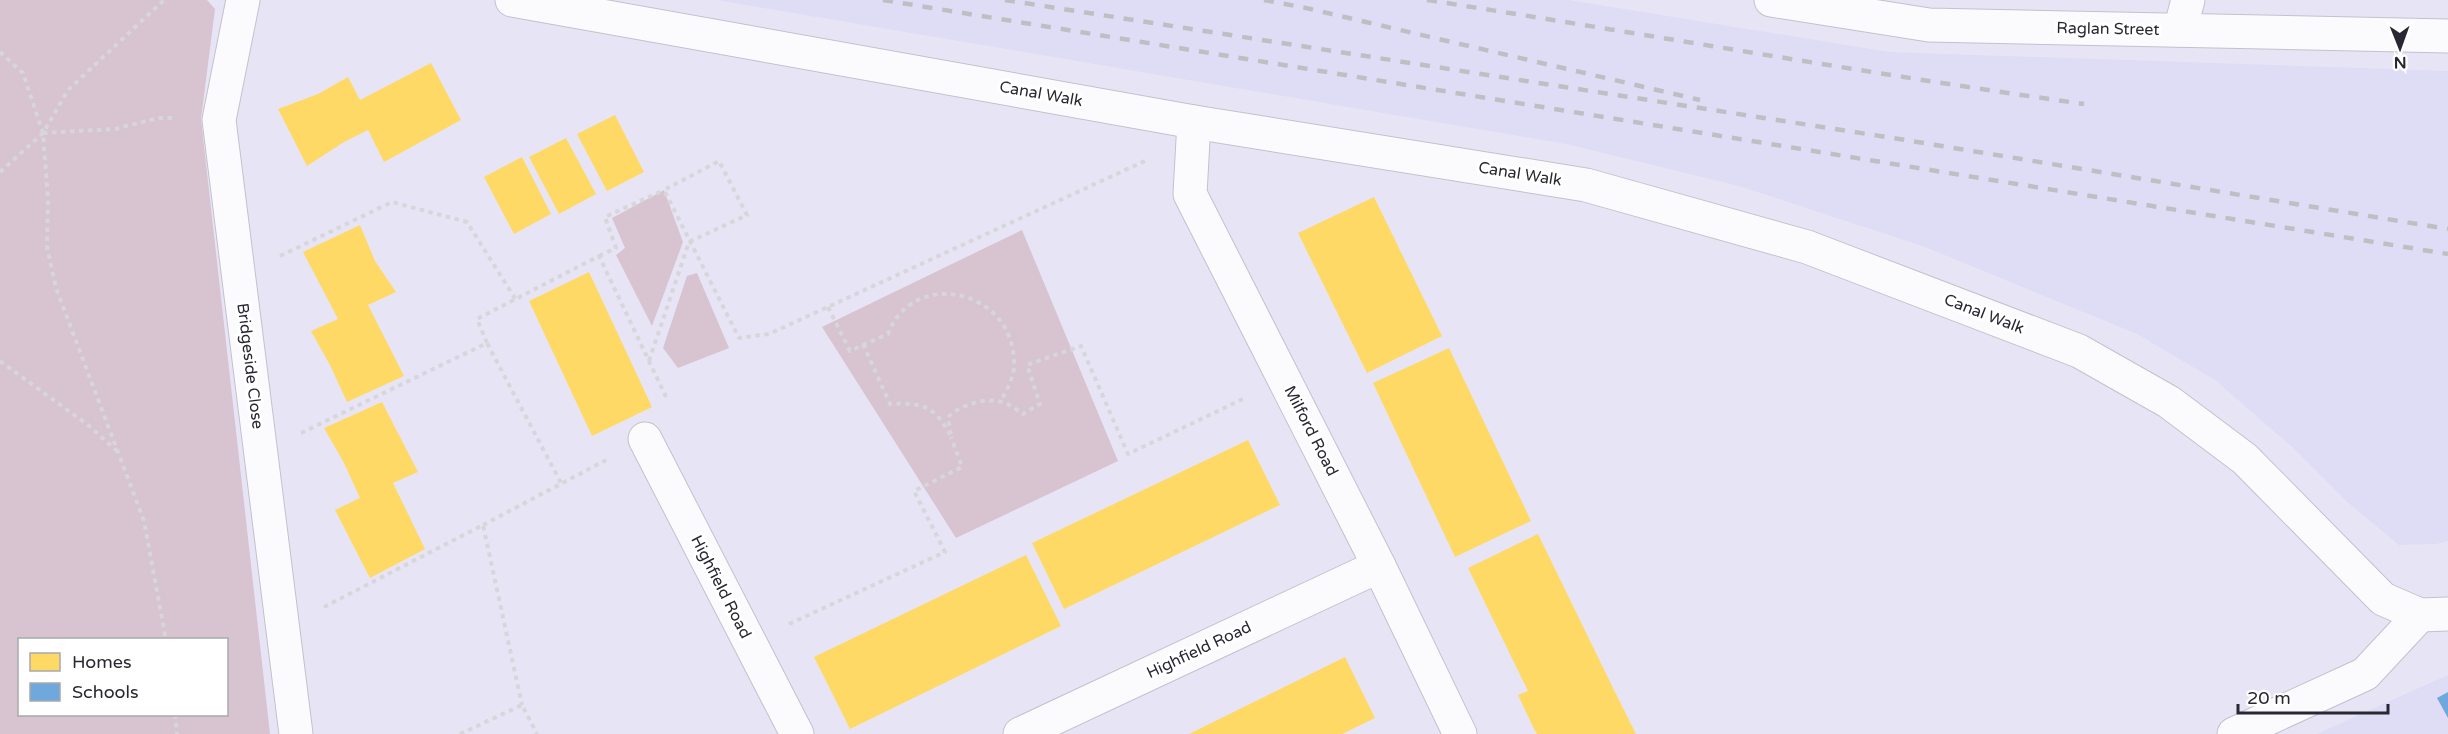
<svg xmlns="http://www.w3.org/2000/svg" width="2448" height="734" viewBox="0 0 2448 734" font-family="'Varela Round',sans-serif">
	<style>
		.built { fill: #dfdcf6 }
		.green { fill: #d8c3d1; fill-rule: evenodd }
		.homes { fill: #ffd966 }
		.schools { fill: #6fa8dc }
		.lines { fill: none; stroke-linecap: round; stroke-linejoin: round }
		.minor-casing { stroke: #c3c1cd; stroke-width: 35 }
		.path { stroke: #d6d6db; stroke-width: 4; stroke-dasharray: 4.5 4.5; stroke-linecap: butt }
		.minor { stroke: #fbfbfe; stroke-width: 33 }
		.rail { stroke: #bfbfc3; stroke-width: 4.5; stroke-dasharray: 10 10; stroke-linecap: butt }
		.labels { text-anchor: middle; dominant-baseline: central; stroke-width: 6; stroke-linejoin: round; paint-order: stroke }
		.street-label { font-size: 16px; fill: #292832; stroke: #fff }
	</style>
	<rect width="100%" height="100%" fill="#e7e5f5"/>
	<g class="built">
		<polygon points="717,0 1569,0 1890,52 2448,71 2448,541 2436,544 2399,545 2345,500 2292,447 2215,380 2137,334 1925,247 1739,186 1566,144"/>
		<polygon points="2448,675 2448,734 2317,734 2394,699"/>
	</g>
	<g class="green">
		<path d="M0 0H207L215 9 201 119 270 734H0ZM20 640H226V714H20Z"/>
		<polygon points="664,190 683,242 652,326 616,255 625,248 612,218"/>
		<polygon points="1022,230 1118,461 956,538 822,327"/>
		<polygon points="697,273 729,348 678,368 663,348 687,276"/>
	</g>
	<g class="homes">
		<polygon points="431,63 461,120 384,162 368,130 344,142 307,166 278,109 318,94 348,77 360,100"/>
		<polygon points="615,115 644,172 607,191 577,134"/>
		<polygon points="566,138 596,194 559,214 529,157"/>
		<polygon points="522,157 551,214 514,234 484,177"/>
		<polygon points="1374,197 1442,336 1367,373 1298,233"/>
		<polygon points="360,225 375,261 396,292 368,305 404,376 347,402 330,365 311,331 338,319 303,252"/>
		<polygon points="589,272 652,407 592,436 529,301"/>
		<polygon points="1449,348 1531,521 1455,557 1373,383"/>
		<polygon points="382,402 418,472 393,483 425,549 370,578 335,510 360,498 344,463 324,428"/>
		<polygon points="1248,440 1280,505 1064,609 1032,543"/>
		<polygon points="1538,534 1613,688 1636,734 1537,734 1533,727 1518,695 1528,691 1468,568"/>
		<polygon points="1026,555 1061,626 850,729 814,657"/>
		<polygon points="1345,657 1375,718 1342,734 1189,734"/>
	</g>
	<polygon class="schools" points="2448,692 2448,718 2437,698"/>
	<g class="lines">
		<g class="minor-casing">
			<g id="minor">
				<polyline points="243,0 219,120 296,734"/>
				<polyline points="512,0 1194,122 1586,185 1807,247 2079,351 2169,402 2245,459 2383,599 2420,615 2448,614"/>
				<polyline points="1771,0 1929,25 2448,36"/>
				<polyline points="2180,30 2188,0"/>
				<polyline points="1194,122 1190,194 1379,566 1460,734"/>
				<polyline points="645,439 797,734"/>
				<polyline points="1020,734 1379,566"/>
				<polyline points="2234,734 2365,674 2420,615"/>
			</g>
		</g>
		<g class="path">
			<polyline points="0,52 23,73 43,133 48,200 47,247 56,288 144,521 166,640"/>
			<polyline points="43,133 115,129 158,118 176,118"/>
			<polyline points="0,172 43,133 68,90 164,0"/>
			<polyline points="280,256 392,202 467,222 516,300"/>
			<polyline points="599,256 616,248 605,217 664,190"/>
			<path d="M828 307 850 351 888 334C913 267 1014 289 1014 363 1015 376 1007 389 1001 401"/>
			<polyline points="487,343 477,319 599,256 668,401"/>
			<path d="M863 344 890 404C924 402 936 407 951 437L948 417C961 405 985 397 1002 402 1010 404 1017 410 1023 414L1040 404 1027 365 1081 346 1128 454 1245 398"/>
			<polyline points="0,361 88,425 118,452"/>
			<polyline points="649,361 689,242 747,215 719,161 664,190 739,338 769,334 1147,160"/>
			<polyline points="301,433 487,343 561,483"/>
			<polyline points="483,525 606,460"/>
			<polyline points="324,607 483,525 522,705"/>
			<polyline points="789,624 945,552 914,491 962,467 951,437"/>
			<polyline points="175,714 177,734"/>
			<polyline points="460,734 522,705 537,734"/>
		</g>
		<use href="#minor" class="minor"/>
		<g class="rail">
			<polyline points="883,0 2448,254"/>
			<polyline points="1005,0 1893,138 2448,229"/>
			<polyline points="1264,0 1306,8 1700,100"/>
			<path d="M1427 0C1646 34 1864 73 2084 104"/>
		</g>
	</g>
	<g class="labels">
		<g class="street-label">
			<text transform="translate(2108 29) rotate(1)">Raglan Street</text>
			<text transform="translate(1041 94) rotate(10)">Canal Walk</text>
			<text transform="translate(1520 174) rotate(9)">Canal Walk</text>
			<text transform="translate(1984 314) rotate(21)">Canal Walk</text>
			<text transform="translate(250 366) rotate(83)">Bridgeside Close</text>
			<text transform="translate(1311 431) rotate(63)">Milford Road</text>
			<text transform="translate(721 587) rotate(63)">Highfield Road</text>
			<text transform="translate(1199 650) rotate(-25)">Highfield Road</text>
		</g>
	</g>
	<rect x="18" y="638" width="210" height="78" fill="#ffffff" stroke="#a9a9ad" stroke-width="1.5"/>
	<rect x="30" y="653" width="30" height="18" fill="#ffd966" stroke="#a9a9ad" stroke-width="1.5"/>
	<text x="72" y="668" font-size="18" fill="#292832">Homes</text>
	<rect x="30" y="683" width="30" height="18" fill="#6fa8dc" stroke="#a9a9ad" stroke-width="1.5"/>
	<text x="72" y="698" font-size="18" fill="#292832">Schools</text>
	<g transform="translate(2400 48) rotate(179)" stroke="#ffffff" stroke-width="4.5" paint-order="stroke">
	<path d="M0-4.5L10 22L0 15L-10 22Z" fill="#292832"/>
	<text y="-9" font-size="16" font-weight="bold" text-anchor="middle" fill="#292832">N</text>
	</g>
	<path d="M2238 704v9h150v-9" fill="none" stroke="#292832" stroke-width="3"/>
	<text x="2247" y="704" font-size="18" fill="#292832" stroke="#ffffff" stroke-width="4.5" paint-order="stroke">20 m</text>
</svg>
